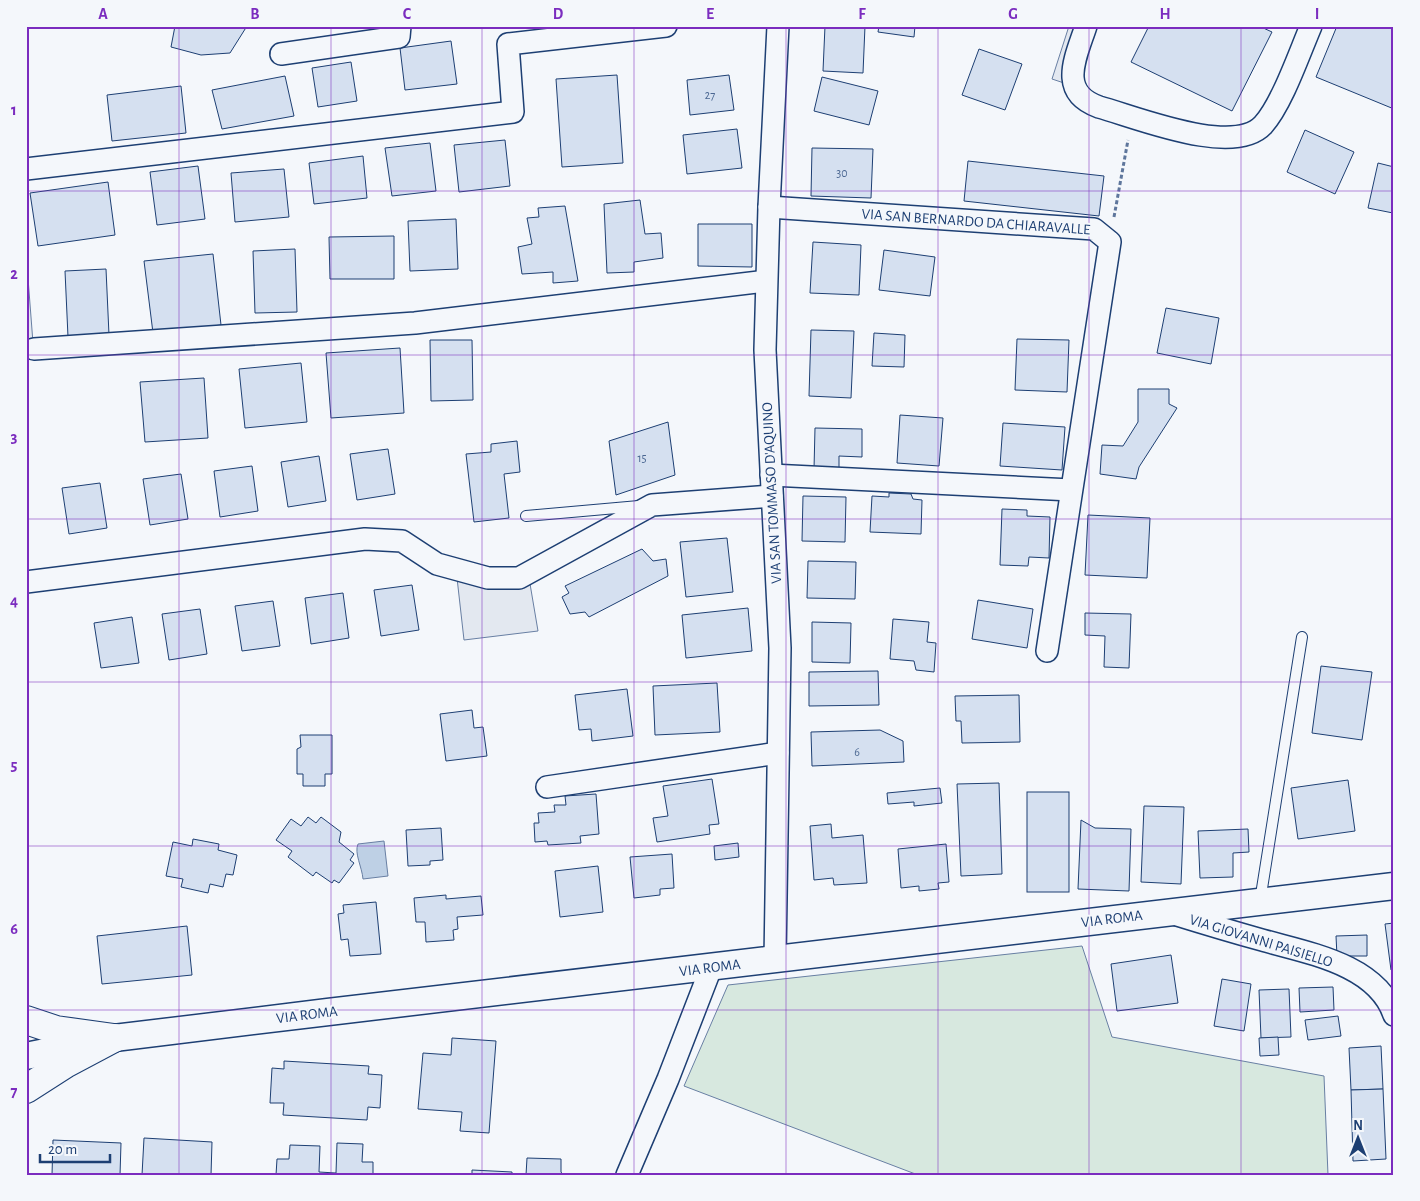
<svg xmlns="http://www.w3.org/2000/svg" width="1420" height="1201" viewBox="0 0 1420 1201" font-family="'Alegreya Sans',sans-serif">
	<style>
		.green { fill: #d7e8df; stroke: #687fa3 }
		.parking { fill: #e3e8f0; stroke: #687fa3 }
		.water { fill: #bed0e5; stroke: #687fa3 }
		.building { fill: #d5e0f0; stroke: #1d3f73 }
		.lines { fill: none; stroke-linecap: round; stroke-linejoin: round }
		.service-casing { stroke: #1d3f73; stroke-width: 12 }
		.minor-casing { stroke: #1d3f73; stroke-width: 24 }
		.tertiary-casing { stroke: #1d3f73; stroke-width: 29 }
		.primary-casing { stroke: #1d3f73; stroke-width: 30 }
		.path { stroke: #5e769c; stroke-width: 3; stroke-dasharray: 4 2.5; stroke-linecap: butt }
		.service { stroke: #f4f7fb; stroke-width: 10 }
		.minor { stroke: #f4f7fb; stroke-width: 21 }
		.tertiary { stroke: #f4f7fb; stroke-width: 26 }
		.primary { stroke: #f4f7fb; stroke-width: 28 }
		.grid { fill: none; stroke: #7b2cbf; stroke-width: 1; stroke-opacity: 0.55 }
		.labels { text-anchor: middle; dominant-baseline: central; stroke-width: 4; stroke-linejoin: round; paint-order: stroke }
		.number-label { font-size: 12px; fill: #4b6792 }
		.street-label { font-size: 15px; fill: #1d3f73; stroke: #f4f7fb }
		.neatline { fill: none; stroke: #7b2cbf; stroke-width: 2 }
		.grid-label { font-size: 16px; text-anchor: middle; font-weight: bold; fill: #7b2cbf }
	</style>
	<rect width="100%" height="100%" fill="#f4f7fb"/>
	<polygon class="green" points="1082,946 1112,1037 1324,1076 1328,1175 918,1175 684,1086 728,985"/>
	<g class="parking">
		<polygon points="1069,26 1086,26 1067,84 1052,79"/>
		<polygon points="26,252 34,356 26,357"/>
		<polygon points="456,569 528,572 538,631 464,640"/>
	</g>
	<path class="water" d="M384 841 388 876 363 879C362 867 354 853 358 844Z"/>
	<g class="building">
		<polygon points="175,26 247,26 230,53 201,55 171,47"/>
		<polygon points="825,26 865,26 863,73 823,71"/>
		<polygon points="879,26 915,26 914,37 878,32"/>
		<polygon points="1149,26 1259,26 1272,32 1232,111 1131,62"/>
		<polygon points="1337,26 1394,26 1394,109 1316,77"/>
		<polygon points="451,41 457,84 405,90 400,48"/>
		<polygon points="979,49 1022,64 1005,110 962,95"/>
		<polygon points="351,62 357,101 318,107 312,68"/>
		<polygon points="617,75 623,163 562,167 556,79"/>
		<polygon points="729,75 734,110 690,115 687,80"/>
		<polygon points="285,76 294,116 222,129 212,90"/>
		<polygon points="822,77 878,91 869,125 814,111"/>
		<polygon points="181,86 186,133 112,141 107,95"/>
		<polygon points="737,129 742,168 687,174 683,135"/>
		<polygon points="1305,130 1354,152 1335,194 1287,172"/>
		<polygon points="505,140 510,186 459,192 454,145"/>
		<polygon points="430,143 436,191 392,196 385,148"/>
		<polygon points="812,148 873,149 871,198 811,196"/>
		<polygon points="363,156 367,198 314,204 309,163"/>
		<polygon points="968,161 1104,176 1099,216 964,201"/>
		<polygon points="1378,163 1394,167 1393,213 1368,208"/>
		<polygon points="198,166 205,219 157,225 150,172"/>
		<polygon points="284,169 289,217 235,222 231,173"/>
		<polygon points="108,182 115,235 38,246 30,193"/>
		<polygon points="640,200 645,234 661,233 663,258 634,262 634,272 607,273 604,204"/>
		<polygon points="565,206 578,281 553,283 553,272 522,274 518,247 532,244 527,218 539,217 538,208"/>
		<polygon points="456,219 458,269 410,271 408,221"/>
		<polygon points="698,224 752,224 752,267 698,266"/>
		<polygon points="394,236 394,279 330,279 329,237"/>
		<polygon points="813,242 861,245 859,295 810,293"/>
		<polygon points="295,249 297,312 255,313 253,251"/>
		<polygon points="884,250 935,257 930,296 879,290"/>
		<polygon points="213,254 221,325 153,333 144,261"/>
		<polygon points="106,269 109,335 68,337 65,271"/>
		<polygon points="1166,308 1219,318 1211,364 1157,353"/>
		<polygon points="811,330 854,331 851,398 809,396"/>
		<polygon points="874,333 905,335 904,367 872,366"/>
		<polygon points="1017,339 1069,340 1067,392 1015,390"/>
		<polygon points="430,340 472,340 473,400 431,401"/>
		<polygon points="400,348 404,413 331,418 326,353"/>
		<polygon points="301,363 307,422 245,428 239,369"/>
		<polygon points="204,378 208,438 145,442 140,382"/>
		<polygon points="1138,389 1169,389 1169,404 1177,408 1139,467 1136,479 1100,474 1102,445 1123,446 1138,422"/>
		<polygon points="900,415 943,418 939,466 897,463"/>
		<polygon points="668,422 675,475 616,495 609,441"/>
		<polygon points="1003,423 1065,427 1062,470 1000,466"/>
		<polygon points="815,428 862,429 862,457 839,456 839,469 814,469"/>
		<polygon points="517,441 520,472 504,474 509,518 474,522 466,454 491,452 491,444"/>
		<polygon points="388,449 395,494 357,500 350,454"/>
		<polygon points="319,456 326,501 288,507 281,462"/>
		<polygon points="252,466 258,511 220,517 214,471"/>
		<polygon points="181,474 188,519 150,525 143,479"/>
		<polygon points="100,483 107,528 69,534 62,488"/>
		<polygon points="889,493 911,494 913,499 922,500 921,534 870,532 872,496 889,497"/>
		<polygon points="803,496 846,497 845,542 802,541"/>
		<polygon points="1002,509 1027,510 1027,516 1050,517 1049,558 1029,557 1028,566 1000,565"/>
		<polygon points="1088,515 1150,518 1147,578 1085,575"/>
		<polygon points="727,538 733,592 686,597 680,542"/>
		<polygon points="642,549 653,561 666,559 668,576 589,617 585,612 570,614 562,597 569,593 565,586"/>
		<polygon points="808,561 856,562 855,599 807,598"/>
		<polygon points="412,585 419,630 381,636 374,590"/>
		<polygon points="343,593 349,638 311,644 305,598"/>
		<polygon points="978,600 1033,609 1027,648 972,639"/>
		<polygon points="273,601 280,646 242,651 235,606"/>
		<polygon points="748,608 752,651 686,658 682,615"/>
		<polygon points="200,609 207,654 169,660 162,614"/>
		<polygon points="1085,613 1131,614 1129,668 1104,667 1105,636 1085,635"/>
		<polygon points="132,617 139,663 101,668 94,623"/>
		<polygon points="893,619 929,622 927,642 936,643 934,672 916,670 914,661 890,659"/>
		<polygon points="812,622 851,623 850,663 812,662"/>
		<polygon points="1321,666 1372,672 1362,740 1312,733"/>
		<polygon points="878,671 879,705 809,706 809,672"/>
		<polygon points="717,683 720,732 655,735 653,686"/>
		<polygon points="627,689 633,736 592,741 591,729 579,730 575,695"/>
		<polygon points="1019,695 1020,742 962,743 961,721 956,721 955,696"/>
		<polygon points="472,710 474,728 483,727 487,756 446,761 440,714"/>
		<polygon points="880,730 903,741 904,762 812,766 811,732"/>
		<polygon points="300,735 332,735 332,774 325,774 325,786 303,786 303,774 297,774 297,749 301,747"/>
		<polygon points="712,779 719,824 709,825 710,834 657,842 653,818 668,816 663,786"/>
		<polygon points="1348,780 1355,831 1298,839 1291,788"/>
		<polygon points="999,783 1002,874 961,876 957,784"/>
		<polygon points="940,788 942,803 914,806 914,802 888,804 887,793"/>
		<rect x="1027" y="792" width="42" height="100"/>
		<polygon points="596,794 599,834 580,836 581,843 548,845 547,841 535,842 534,823 539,823 538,813 555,812 554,805 566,805 565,796"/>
		<polygon points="1144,806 1184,807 1181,884 1141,882"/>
		<polygon points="308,817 316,823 321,817 341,832 339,842 354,854 350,860 354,863 339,883 334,880 332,883 316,872 313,876 288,857 292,851 276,840 291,819 301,826"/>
		<polygon points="1081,820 1095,828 1131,829 1129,891 1078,889"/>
		<polygon points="831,824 832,838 863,835 867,883 834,885 833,878 814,880 810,826"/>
		<polygon points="441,828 443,860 430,861 430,865 408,866 406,830"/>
		<polygon points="1248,829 1249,852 1233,853 1233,877 1200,878 1198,831"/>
		<polygon points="193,839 219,844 218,850 237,855 233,875 226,874 223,887 210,884 208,893 181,887 183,879 166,876 173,842 192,846"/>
		<polygon points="738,843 739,857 715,860 714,846"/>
		<polygon points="946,844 949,882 938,883 939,889 919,891 919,886 901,888 898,849"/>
		<polygon points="672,854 674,888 660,889 660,895 634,898 630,857"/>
		<polygon points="598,866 603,912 560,917 555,871"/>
		<polygon points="446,895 446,899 481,896 483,915 457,917 458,929 453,930 454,940 426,942 425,922 416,922 414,898"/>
		<polygon points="376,902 381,954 350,956 348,939 341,940 338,914 344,913 343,905"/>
		<polygon points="1394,923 1394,970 1391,970 1385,924"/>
		<polygon points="187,926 192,975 102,984 97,936"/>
		<polygon points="1367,935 1367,956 1337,956 1336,936"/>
		<polygon points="1171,955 1178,1003 1117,1011 1111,964"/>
		<polygon points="1222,979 1251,984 1244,1031 1214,1026"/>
		<polygon points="1333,987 1334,1010 1300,1012 1299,988"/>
		<polygon points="1289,989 1291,1037 1261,1038 1259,990"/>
		<polygon points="1338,1016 1341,1036 1308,1040 1305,1020"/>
		<polygon points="1278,1037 1279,1055 1260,1056 1259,1038"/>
		<polygon points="452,1038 496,1041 489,1133 460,1131 462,1112 418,1109 423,1053 451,1055"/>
		<polygon points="1381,1046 1383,1089 1351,1090 1349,1048"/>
		<polygon points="284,1061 369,1066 368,1074 382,1075 380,1108 368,1107 367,1120 283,1115 284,1103 270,1103 272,1068 284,1069"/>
		<polygon points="1383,1089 1386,1159 1353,1161 1351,1090"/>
		<polygon points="144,1138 212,1142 211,1175 142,1175"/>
		<polygon points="53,1140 121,1143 120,1175 52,1175"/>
		<polygon points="337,1143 363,1144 362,1162 373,1162 373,1175 276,1175 277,1159 289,1159 290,1145 320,1146 319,1172 336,1173"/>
		<polygon points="527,1158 561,1159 561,1172 563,1175 526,1175"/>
		<polygon points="472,1170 512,1172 512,1175 472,1175"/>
	</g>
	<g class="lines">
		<g class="service-casing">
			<g id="service">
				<polyline points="526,516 639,506"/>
				<polyline points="1260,901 1302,637"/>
			</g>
		</g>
		<g class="minor-casing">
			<g id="minor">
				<path d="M1086 26C1076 57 1057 92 1099 107 1136 117 1233 157 1263 125 1282 104 1299 54 1311 26"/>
				<polyline points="281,54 399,37 400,26"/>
				<polyline points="26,169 513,112 508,44 666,26"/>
				<polyline points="769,207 1094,229 1110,242 1047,651"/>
				<polyline points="34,349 415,323 766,281"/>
				<polyline points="771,475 1071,490"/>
				<polyline points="26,582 365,539 402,541 437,564 488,578 519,578 652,505 772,496"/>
				<polyline points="547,787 778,753"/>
				<path d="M1174 914C1203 923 1233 932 1262 940 1307 953 1377 964 1394 1015"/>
				<polyline points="775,960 780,648 765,350 769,207 778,26"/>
				<polyline points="627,1175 668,1079 711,968"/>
			</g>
		</g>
		<g class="tertiary-casing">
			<polyline id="tertiary" points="26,1056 114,1038 328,1012 1394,886"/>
		</g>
		<g class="primary-casing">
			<g id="primary">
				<polyline points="26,1020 56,1030 114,1038"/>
				<polyline points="26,1089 65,1064 114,1038"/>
			</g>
		</g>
		<polyline class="path" points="1114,217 1128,140"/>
		<use href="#service" class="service"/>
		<use href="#minor" class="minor"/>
		<use href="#tertiary" class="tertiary"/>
		<use href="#primary" class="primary"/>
	</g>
	<path class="grid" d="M179 26V1175M331 26V1175M482 26V1175M634 26V1175M786 26V1175M938 26V1175M1089 26V1175M1241 26V1175M26 191H1394M26 355H1394M26 519H1394M26 682H1394M26 846H1394M26 1010H1394"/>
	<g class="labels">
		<g class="number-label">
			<text x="710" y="95">27</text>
			<text x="842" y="173">30</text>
			<text x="642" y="458">15</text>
			<text x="857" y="752">6</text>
		</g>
		<g class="street-label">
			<text transform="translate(976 222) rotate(4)">VIA SAN BERNARDO DA CHIARAVALLE</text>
			<text transform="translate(772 493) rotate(-93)">VIA SAN TOMMASO D'AQUINO</text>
			<text transform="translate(1112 919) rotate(-7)">VIA ROMA</text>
			<text transform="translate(1261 941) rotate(17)">VIA GIOVANNI PAISIELLO</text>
			<text transform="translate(710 968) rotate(-7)">VIA ROMA</text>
			<text transform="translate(307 1015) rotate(-7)">VIA ROMA</text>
		</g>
	</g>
	<rect width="1420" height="1201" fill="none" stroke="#f4f7fb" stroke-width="55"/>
	<g transform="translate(1358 1138)" stroke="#f4f7fb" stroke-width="4" paint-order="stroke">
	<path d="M0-4L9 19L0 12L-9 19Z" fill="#1d3f73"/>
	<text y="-8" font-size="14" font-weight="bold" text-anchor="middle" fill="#1d3f73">N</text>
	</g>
	<path d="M40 1154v8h70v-8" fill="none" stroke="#1d3f73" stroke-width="2.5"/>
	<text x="48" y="1154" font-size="15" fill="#1d3f73" stroke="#f4f7fb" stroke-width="4" paint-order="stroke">20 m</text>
	<rect x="28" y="28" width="1364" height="1146" class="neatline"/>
	<g class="grid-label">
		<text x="103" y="19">A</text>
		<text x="255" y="19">B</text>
		<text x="407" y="19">C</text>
		<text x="558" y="19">D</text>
		<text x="710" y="19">E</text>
		<text x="862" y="19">F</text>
		<text x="1013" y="19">G</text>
		<text x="1165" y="19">H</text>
		<text x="1317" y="19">I</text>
		<text x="14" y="115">1</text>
		<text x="14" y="279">2</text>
		<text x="14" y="442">3</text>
		<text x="14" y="606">4</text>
		<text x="14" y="770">5</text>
		<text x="14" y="934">6</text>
		<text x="14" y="1097">7</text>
	</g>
</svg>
